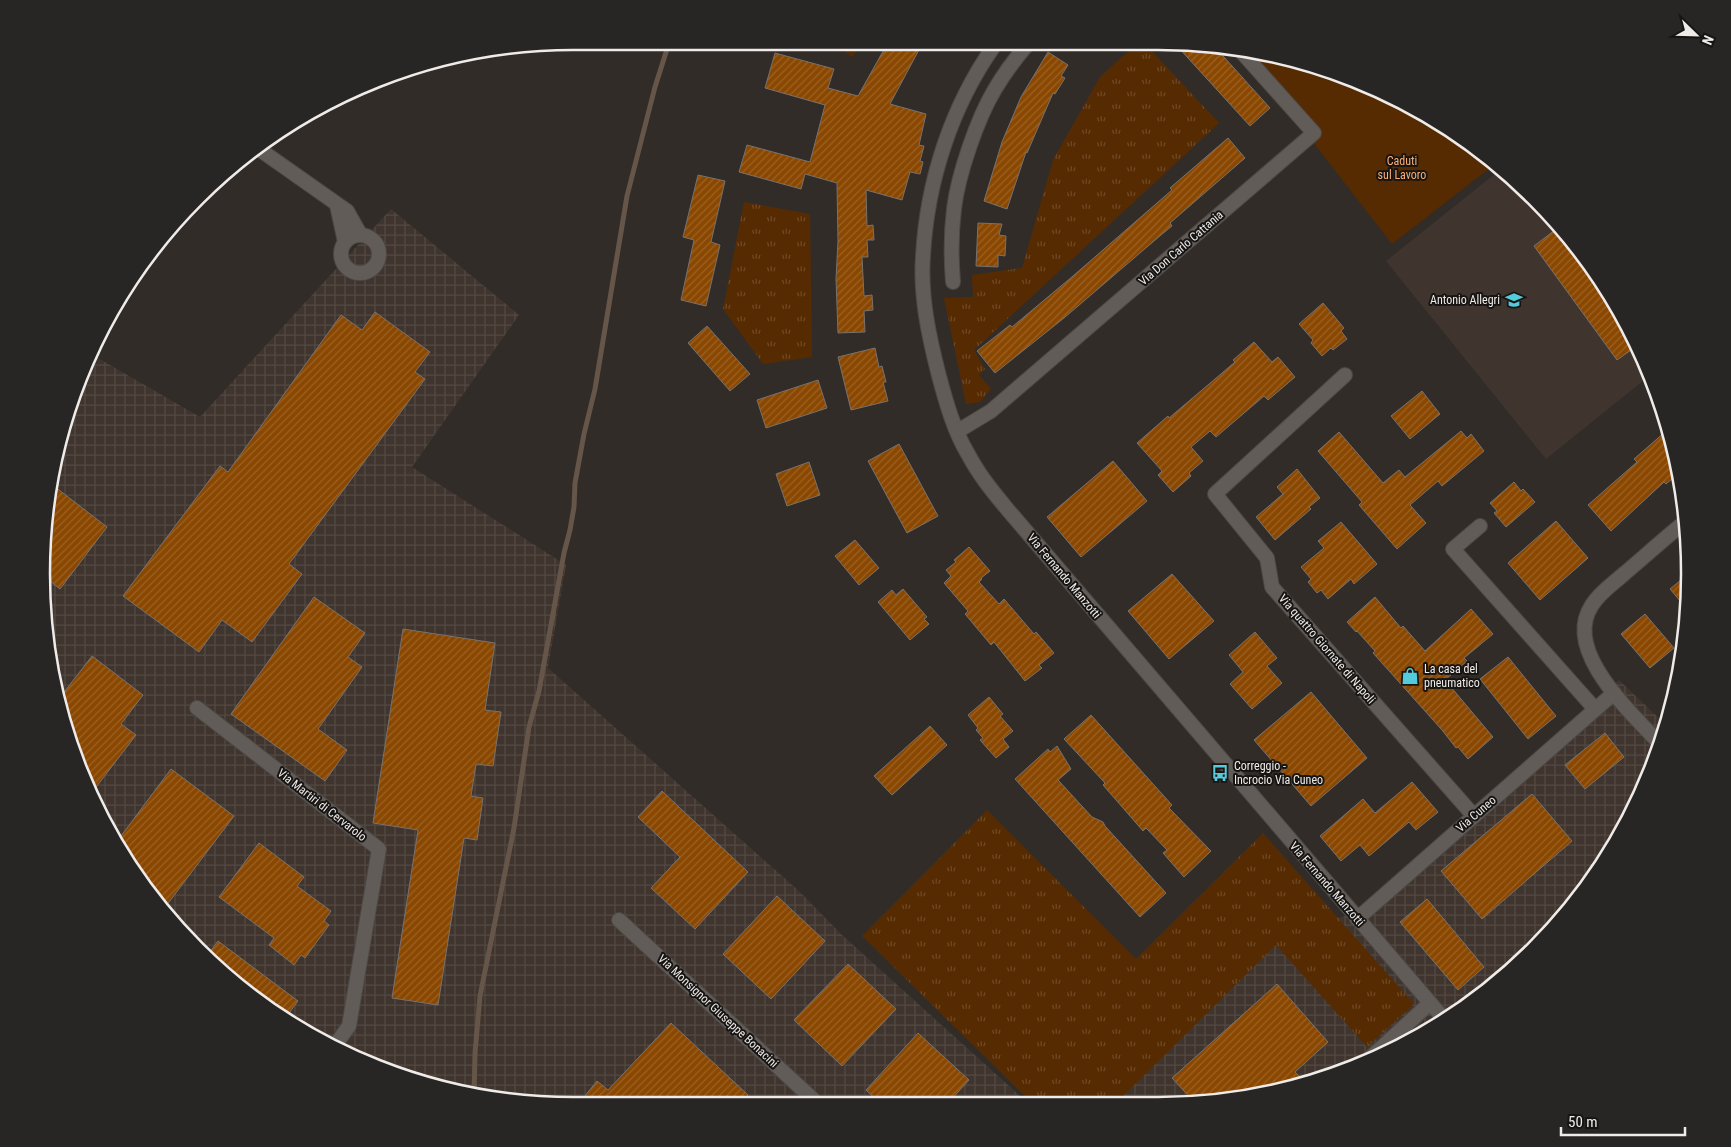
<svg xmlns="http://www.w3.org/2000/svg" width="1731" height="1147" viewBox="0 0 1731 1147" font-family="'Roboto Condensed',sans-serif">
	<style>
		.built { fill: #3f352e }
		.industrial { fill: url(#industrial-grid) }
		.grass { fill: url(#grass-tufts) }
		.park { fill: #572b01 }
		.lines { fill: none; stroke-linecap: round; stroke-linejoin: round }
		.stream { stroke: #665549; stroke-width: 5 }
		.building { fill: url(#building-hatch); stroke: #78726e }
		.minor-casing { stroke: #4c4845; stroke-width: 16 }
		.minor { stroke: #615c58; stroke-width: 14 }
		.labels { text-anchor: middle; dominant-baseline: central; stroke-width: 4; stroke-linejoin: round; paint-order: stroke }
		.park-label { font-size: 12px; fill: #fbaf76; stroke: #171513 }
		.street-label { font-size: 12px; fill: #efebe9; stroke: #171513 }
		.poi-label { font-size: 12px; fill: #efebe9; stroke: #171513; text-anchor: start }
		.rim { fill: none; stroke: #efebe9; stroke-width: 2.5 }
	</style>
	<defs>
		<pattern id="industrial-grid" width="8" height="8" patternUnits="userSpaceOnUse" patternTransform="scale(1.25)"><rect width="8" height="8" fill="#3f352e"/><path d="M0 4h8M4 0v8" fill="none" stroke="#524942"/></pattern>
		<pattern id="grass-tufts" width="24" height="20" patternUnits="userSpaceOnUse" patternTransform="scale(1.25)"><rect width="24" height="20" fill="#572b01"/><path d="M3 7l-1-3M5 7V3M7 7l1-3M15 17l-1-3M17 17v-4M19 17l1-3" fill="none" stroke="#6f4a26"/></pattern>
		<pattern id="building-hatch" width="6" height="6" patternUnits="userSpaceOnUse" patternTransform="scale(1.25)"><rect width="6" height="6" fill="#8a4700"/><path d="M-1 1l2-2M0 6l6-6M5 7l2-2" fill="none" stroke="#9b6225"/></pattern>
	</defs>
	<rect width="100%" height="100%" fill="#312c28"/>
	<polygon class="built" points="1501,169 1509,174 1580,250 1635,338 1649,376 1546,459 1386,261"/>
	<g class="industrial">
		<polygon points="391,209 519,315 412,467 566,565 548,668 799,891 841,934 1029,1104 504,1101 435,1088 338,1051 222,973 173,924 113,840 82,777 52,678 42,538 52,469 82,370 91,354 200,417"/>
		<polygon points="1619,680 1666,725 1661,745 1618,840 1557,925 1481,996 1393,1051 1295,1088 1192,1105 1112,1104 1269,937 1359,912"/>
	</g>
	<g class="grass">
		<polygon points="836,46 859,46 853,57"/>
		<polygon points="1134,46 1147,46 1219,123 974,350 985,369 979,375 991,389 980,402 966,404 944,298 973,297 972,275 1022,268 1053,160 1100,77"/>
		<polygon points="744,202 810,214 812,357 763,364 723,309"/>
		<polygon points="987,810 1136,959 1263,833 1414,1004 1367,1047 1276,945 1115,1104 1033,1104 862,936"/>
	</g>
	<polygon class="park" points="1241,49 1328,69 1393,96 1495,164 1392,244"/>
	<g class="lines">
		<polyline class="stream" points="474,1095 475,1053 480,996 514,828 529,727 539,691 564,553 570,530 574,507 575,483 584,434 595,389 627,196 655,87 668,46"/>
	</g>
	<g class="building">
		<polygon points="886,46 921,46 890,104 926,114 919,145 924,146 920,161 923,162 920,174 910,172 902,200 866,190 867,226 873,225 874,240 867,240 868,257 862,257 864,296 872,295 873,310 864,311 865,332 838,333 836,279 838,241 837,183 805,174 801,189 739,172 747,145 810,162 825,105 765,88 775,53 834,69 828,88 858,96"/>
		<polygon points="1177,46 1214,46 1270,108 1250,126"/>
		<polygon points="1048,52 1068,65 1061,76 1065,78 1055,94 1053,93 1027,153 1026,152 1007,209 984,201 1002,142 1021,97"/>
		<polygon points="1228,138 1245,158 1170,223 1172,226 1161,235 1064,318 995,373 977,351 1010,325 1012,327 1073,276 1172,190 1170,188"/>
		<polygon points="698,175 725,181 711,242 720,245 706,306 681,300 694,240 683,237"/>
		<polygon points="978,223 1002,224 999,235 1006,236 1005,256 998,255 998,267 976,266"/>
		<polygon points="1559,227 1580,250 1635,338 1638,345 1617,360 1534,246"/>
		<polygon points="1323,303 1344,328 1341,331 1347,339 1333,350 1331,348 1322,356 1311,343 1313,340 1299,324"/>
		<polygon points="375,312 430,352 415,372 425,379 289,564 302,574 252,642 222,620 199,652 123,596 220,466 228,472 341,315 362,330"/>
		<polygon points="707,326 750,374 730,391 688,343"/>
		<polygon points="1254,342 1272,362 1278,357 1295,377 1268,400 1264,396 1216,437 1210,431 1191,447 1203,461 1189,473 1191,476 1173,492 1158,475 1162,471 1137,443 1168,416 1169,418 1235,362 1233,360"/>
		<polygon points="875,348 879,367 882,366 886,382 883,382 888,401 851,410 838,357"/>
		<polygon points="818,380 827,408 766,428 757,400"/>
		<polygon points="1422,391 1440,414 1410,439 1391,416"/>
		<polygon points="1461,431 1467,438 1471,434 1484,451 1442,486 1438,481 1410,505 1426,523 1397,549 1359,505 1362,502 1318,451 1339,432 1383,483 1399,470 1405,477"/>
		<polygon points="1665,432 1672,439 1678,474 1666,484 1664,482 1611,531 1588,505 1637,462 1634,459"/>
		<polygon points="899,444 938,516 907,533 868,461"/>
		<polygon points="1113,461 1147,501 1081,557 1047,517"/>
		<polygon points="809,462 820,495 787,506 776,474"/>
		<polygon points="1297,469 1320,498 1309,507 1311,509 1275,540 1256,517 1283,494 1277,487"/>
		<polygon points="1514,482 1521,491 1523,489 1535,502 1506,527 1494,513 1497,511 1490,503"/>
		<polygon points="50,483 107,527 60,589 45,577 42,538"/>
		<polygon points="1556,521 1588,558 1540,600 1508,563"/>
		<polygon points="1341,522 1377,564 1354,584 1351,579 1328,599 1321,590 1317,593 1308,582 1311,579 1301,567 1324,548 1318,541"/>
		<polygon points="855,540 879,568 859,585 835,556"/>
		<polygon points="969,547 990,571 981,578 982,579 979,582 999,604 1004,599 1034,634 1036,632 1054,653 1039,665 1042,668 1025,681 994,642 991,645 965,614 968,611 944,583 951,576 946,570 956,562 954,560"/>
		<polygon points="1172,574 1214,621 1169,659 1128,611"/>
		<polygon points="1687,575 1687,596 1686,608 1670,589"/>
		<polygon points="903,589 927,617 924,619 929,624 910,640 878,602 892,590 896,595"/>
		<polygon points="314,597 365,633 348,657 362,667 318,729 347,750 325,781 231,714"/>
		<polygon points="1375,597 1401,628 1403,626 1425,651 1471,609 1493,634 1464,658 1467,661 1445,680 1493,737 1468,759 1458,747 1456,748 1442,730 1373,653 1375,651 1357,631 1356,632 1347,622"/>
		<polygon points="1645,614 1674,648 1650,668 1621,634"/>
		<polygon points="403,629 495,643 485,710 501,712 493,766 476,764 471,796 483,798 477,840 464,838 438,1005 392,998 418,830 373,823"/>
		<polygon points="1255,632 1277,658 1267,666 1282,683 1252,709 1230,684 1243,672 1229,655"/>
		<polygon points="92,656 143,695 121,724 136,735 90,795 82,777 58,700"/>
		<polygon points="1508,657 1556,716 1528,739 1480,679"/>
		<polygon points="1311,692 1367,758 1311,806 1254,740"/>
		<polygon points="989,697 1003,714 1000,716 1013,731 1003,739 1009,747 996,758 980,740 983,738 976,730 978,728 968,715"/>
		<polygon points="1091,715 1172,805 1169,808 1211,851 1184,877 1163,853 1167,850 1146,828 1143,831 1103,785 1105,783 1064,739"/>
		<polygon points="930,726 947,745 892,795 874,776"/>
		<polygon points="1605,733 1624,757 1585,789 1565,765"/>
		<polygon points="1057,746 1071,769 1058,780 1092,817 1103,822 1105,826 1166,893 1140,917 1015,779 1048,749 1050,752"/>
		<polygon points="171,769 234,816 163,910 115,844"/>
		<polygon points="1412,782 1438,812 1416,830 1409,822 1369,856 1360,845 1341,861 1320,836 1363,799 1375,813"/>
		<polygon points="662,791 748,872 695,929 651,888 680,857 638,817"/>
		<polygon points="1532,794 1572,841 1482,919 1441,871"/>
		<polygon points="259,843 304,877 297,886 331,911 324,921 329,925 305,958 301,955 294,965 269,945 274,938 219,897"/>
		<polygon points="777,896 825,941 771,999 723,954"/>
		<polygon points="1427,899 1484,967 1458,990 1400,922"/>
		<polygon points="218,941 298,1001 287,1016 222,973 206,957"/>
		<polygon points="848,964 896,1009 842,1066 794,1020"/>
		<polygon points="1277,984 1328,1042 1295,1072 1300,1077 1288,1089 1196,1104 1172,1078"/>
		<polygon points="671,1023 748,1095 741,1102 580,1102 597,1081 608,1090"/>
		<polygon points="918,1033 969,1080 948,1103 880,1103 866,1090"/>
	</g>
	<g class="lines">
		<g class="minor-casing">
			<g id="minor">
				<path d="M994 46C951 107 927 182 923 256 920 296 929 337 939 376 946 402 954 431 968 454 979 475 993 492 1008 510L1444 1019"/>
				<polyline points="256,147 347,211 360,234"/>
				<polyline points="337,205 345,242"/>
				<circle cx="360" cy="254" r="19"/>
				<path d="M953 282C951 257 951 233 954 209 958 175 977 119 995 89 1004 74 1015 59 1026 46"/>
				<polyline points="1345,375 1215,494 1267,558 1272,587 1474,816"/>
				<polyline points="958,431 991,411 1314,133 1239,49"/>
				<polyline points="1480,526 1453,549 1595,709"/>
				<polyline points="197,708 379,849 349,1026 333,1048"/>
				<path d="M1661 745C1633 714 1561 651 1592 605 1600 592 1614 583 1625 573 1645 556 1665 538 1686 521"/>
				<polyline points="1357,919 1614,693"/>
				<polyline points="619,920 817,1103"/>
				<polyline points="1368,1060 1430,1003"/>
			</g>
		</g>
		<use href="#minor" class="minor"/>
	</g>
	<defs>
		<g id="school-bare" transform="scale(1.35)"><path d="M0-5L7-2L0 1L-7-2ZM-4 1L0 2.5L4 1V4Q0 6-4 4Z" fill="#53cbda" stroke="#171513" stroke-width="2.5" paint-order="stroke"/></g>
		<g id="shop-bare" transform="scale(1.35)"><path d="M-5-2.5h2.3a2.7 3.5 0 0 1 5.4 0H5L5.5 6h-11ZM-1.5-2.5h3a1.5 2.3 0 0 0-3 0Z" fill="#53cbda" stroke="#171513" stroke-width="2.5" paint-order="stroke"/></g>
		<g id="bus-bare" transform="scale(1.35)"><path d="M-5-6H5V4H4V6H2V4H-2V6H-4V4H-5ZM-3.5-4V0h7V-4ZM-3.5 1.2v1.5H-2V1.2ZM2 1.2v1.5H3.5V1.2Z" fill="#53cbda" stroke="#171513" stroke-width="2.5" paint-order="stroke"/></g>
	</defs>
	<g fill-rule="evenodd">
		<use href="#school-bare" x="1514" y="300"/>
		<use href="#shop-bare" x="1410" y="676"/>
		<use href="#bus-bare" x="1220" y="773"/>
	</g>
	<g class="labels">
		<g class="park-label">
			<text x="1402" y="161">Caduti<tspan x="1402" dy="14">sul Lavoro</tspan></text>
		</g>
		<g class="street-label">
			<text transform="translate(1181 248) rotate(-41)">Via Don Carlo Cattania</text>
			<text transform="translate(1064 576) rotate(50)">Via Fernando Manzotti</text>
			<text transform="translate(1327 649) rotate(49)">Via quattro Giornate di Napoli</text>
			<text transform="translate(322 805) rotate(38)">Via Martiri di Cervarolo</text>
			<text transform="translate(1476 814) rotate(-41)">Via Cuneo</text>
			<text transform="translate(1327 884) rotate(49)">Via Fernando Manzotti</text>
			<text transform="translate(718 1011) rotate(43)">Via Monsignor Giuseppe Bonacini</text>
		</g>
		<g class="poi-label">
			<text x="1500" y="300" text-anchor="end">Antonio Allegri</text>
			<text x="1424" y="669">La casa del<tspan x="1424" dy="14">pneumatico</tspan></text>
			<text x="1234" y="766">Correggio -<tspan x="1234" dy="14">Incrocio Via Cuneo</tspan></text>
		</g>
	</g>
	<path d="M0 0H1731V1147H0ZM573 50H1158A523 523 0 0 1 1681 573V574A523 523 0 0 1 1158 1097H573A523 523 0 0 1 50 574V573A523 523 0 0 1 573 50Z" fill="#282624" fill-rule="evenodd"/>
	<path class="rim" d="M573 50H1158A523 523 0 0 1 1681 573V574A523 523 0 0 1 1158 1097H573A523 523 0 0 1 50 574V573A523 523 0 0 1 573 50Z"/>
	<g transform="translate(1696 35) rotate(113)" stroke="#171513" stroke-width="4" paint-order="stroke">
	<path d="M0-4L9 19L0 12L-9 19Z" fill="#efebe9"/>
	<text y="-8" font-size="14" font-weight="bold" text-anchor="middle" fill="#efebe9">N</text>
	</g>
	<path d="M1561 1127v8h124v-8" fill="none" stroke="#efebe9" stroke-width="2.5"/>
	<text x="1568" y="1127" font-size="15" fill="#efebe9" stroke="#171513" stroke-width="4" paint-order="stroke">50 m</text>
</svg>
